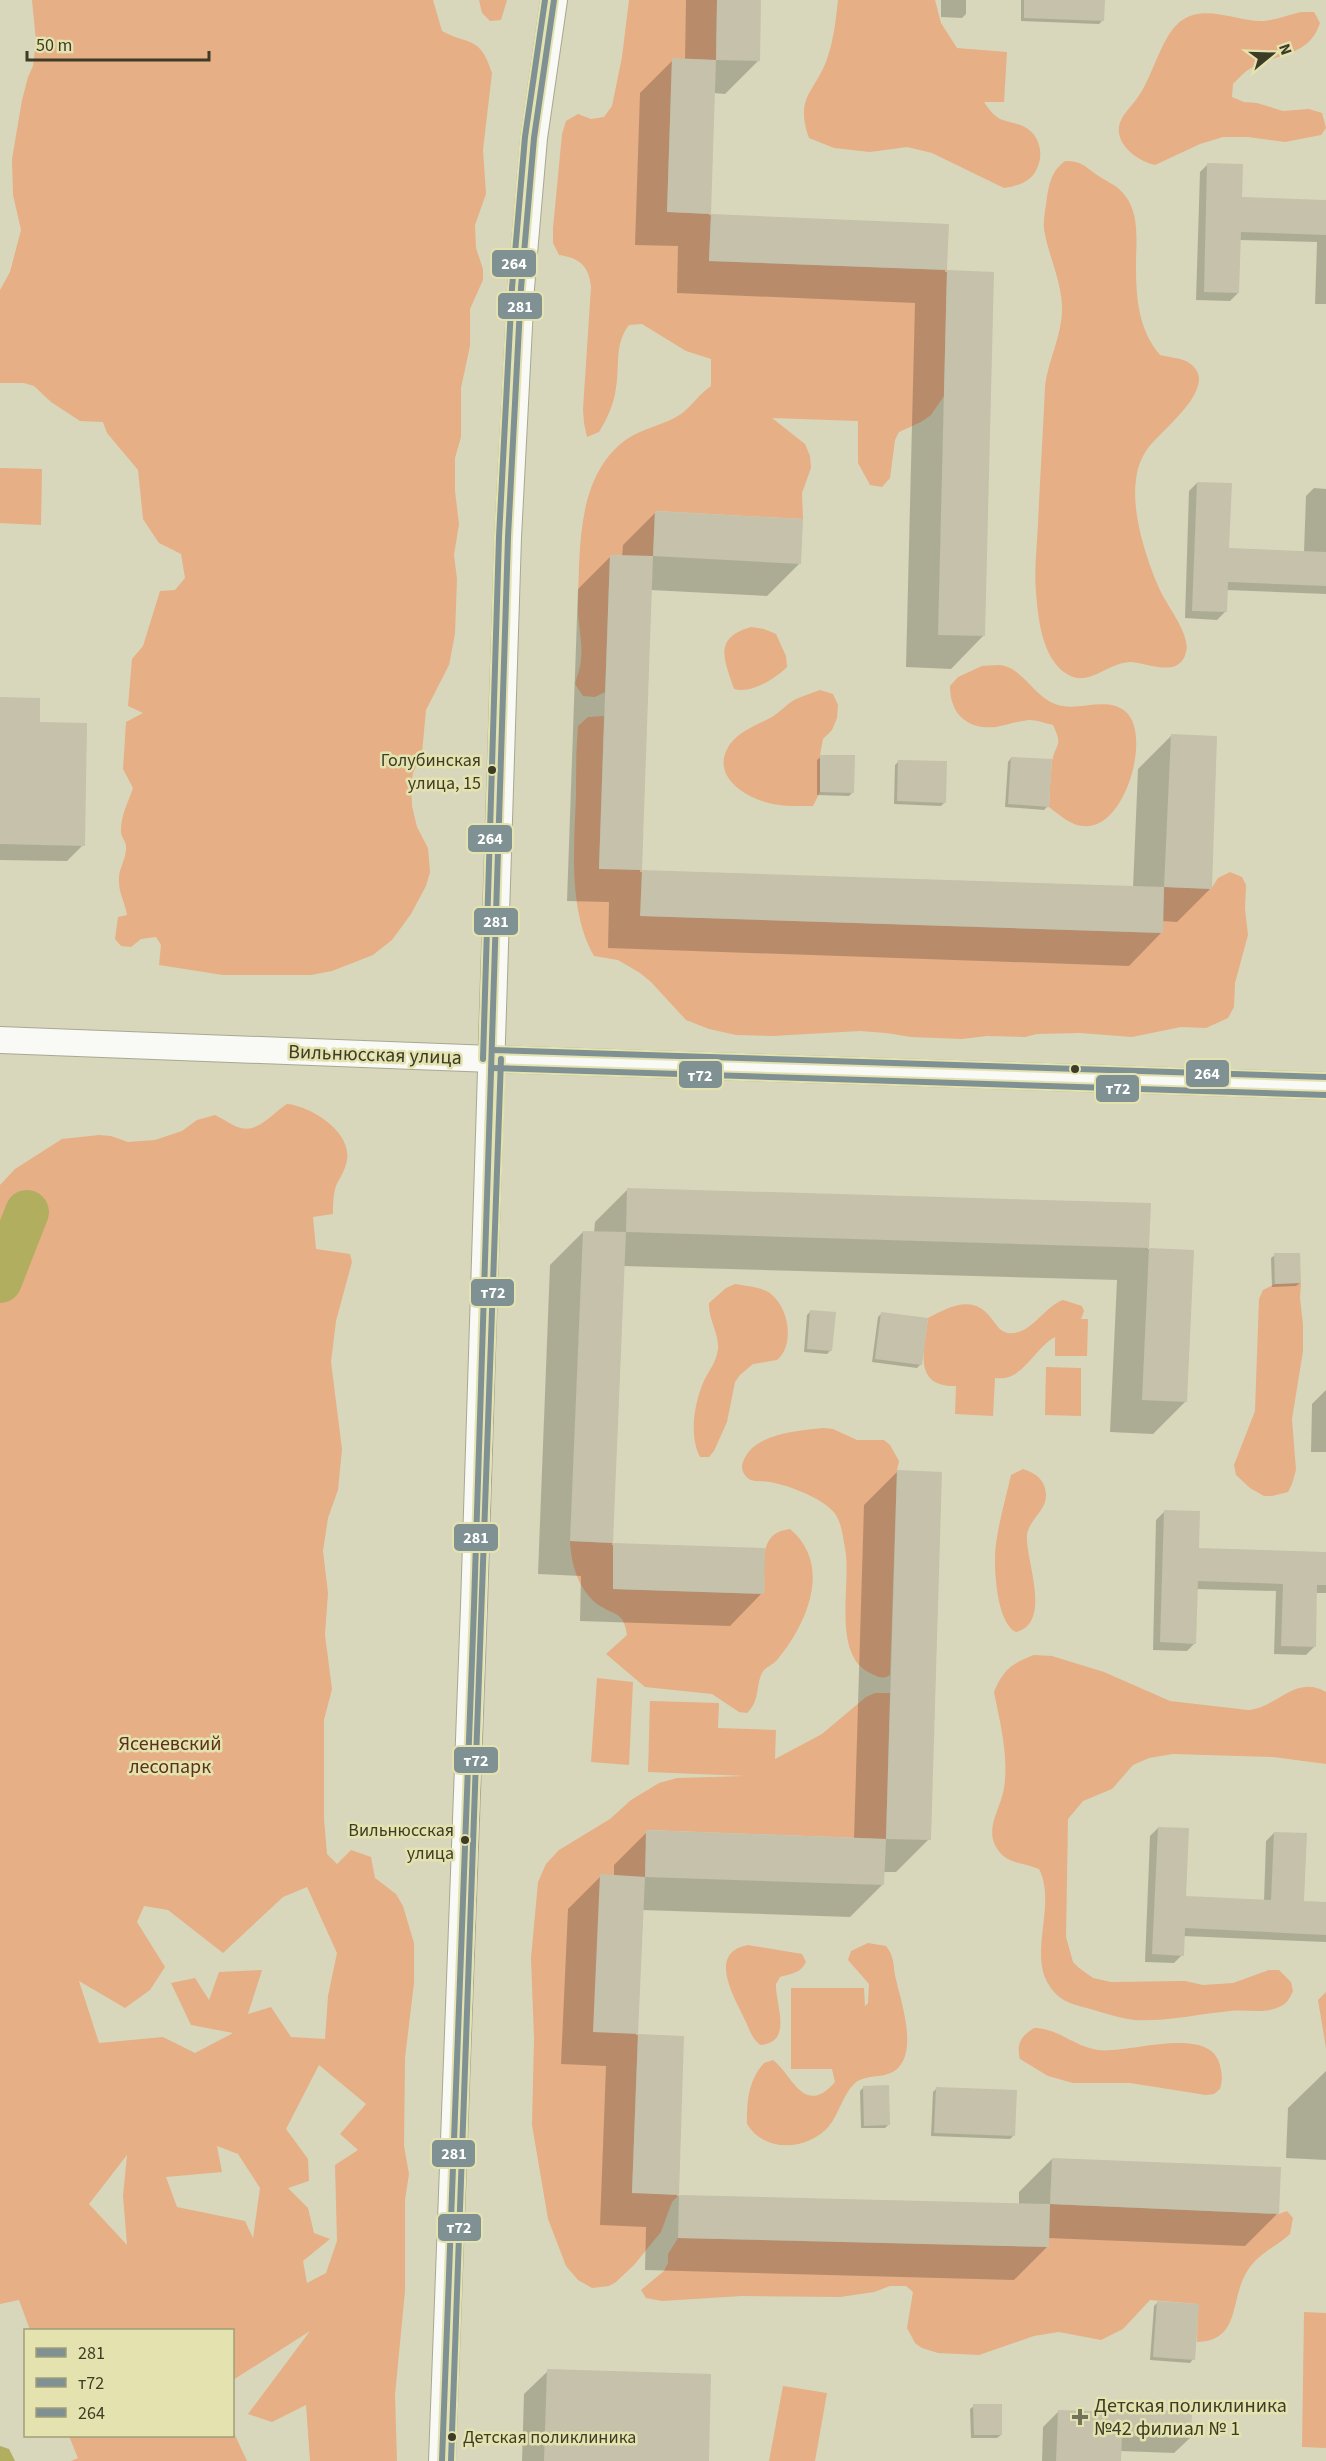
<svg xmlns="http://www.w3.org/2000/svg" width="1326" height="2461" viewBox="0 0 1326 2461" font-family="'Source Sans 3',sans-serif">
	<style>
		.green { fill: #e7af85; fill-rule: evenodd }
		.water { fill: #b1ae5f }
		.shadow { fill: #0003 }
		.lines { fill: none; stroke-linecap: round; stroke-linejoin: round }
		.river { stroke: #b1ae5f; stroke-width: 44 }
		.building { fill: #c5c1ab }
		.minor-casing { stroke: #a8a891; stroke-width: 28 }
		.minor { stroke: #f9f9f5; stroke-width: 26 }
		.bus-1-casing { stroke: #e4e3af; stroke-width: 10 }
		.bus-2-casing { stroke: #e4e3af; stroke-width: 10 }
		.bus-3-casing { stroke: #e4e3af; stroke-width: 10 }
		.bus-1 { stroke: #7f9193; stroke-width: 6 }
		.bus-2 { stroke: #7f9193; stroke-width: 6 }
		.bus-3 { stroke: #7f9193; stroke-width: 6 }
		.bus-dot { fill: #3c3c27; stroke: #e4e3af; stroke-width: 2 }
		.poi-dot { fill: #73725b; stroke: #e4e3af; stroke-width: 2 }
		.labels { text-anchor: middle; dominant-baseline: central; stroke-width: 5; stroke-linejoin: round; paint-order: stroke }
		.bus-label { font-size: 18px; fill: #3c3c27; stroke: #e4e3af; text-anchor: end }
		.street-label { font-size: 20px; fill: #3c3c27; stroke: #e4e3af }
		.park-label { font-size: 20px; fill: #5c3119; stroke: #e4e3af }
		.poi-label { font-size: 20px; fill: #3c3c27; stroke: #e4e3af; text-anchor: start }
		.line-badge { stroke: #e4e3af; stroke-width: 2 }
		.badge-label { font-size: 16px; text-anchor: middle; font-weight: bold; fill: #fff }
	</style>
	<rect width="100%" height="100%" fill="#d8d7bb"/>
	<g class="green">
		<path d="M32 0H433L442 31C470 46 480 35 492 73L483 150 486 194 475 225 476 248 483 269V280L470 309V346L461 388V437L455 458V491L459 524 454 555 457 579 455 634 449 665 426 710 422 753 413 773 411 783 412 806 417 827 428 848 430 872 426 886 411 914 392 940 373 955 332 971 311 975H223L159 965 161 945 156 937 141 939 131 947 121 946 115 939 118 917 127 915C125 902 118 892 119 878 119 868 127 858 126 846 126 842 122 838 121 833 120 817 128 803 133 788L123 769 126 722 143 713 128 706 132 659 143 646 160 591 175 590 185 578 181 554 159 543 143 519 138 470 107 433 103 422 80 421 51 402 34 386 24 383H0V290L10 272 21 230 13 195 12 159 22 100 28 77 33 66 36 41Z"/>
		<polygon points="479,0 507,0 501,20 490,21 482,13"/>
		<path d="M629 0H717L716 60 672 59 667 212 711 214 709 261 947 270 944 396 931 415 921 422 899 432 895 440 890 478 882 487 870 485 858 463V421L772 418 805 444 810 456 811 468 802 493 803 519 655 511 653 556 610 555 605 692 595 697 583 696 575 684C577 676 581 667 581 658 583 640 577 622 578 603 580 549 576 475 627 439 643 428 665 425 681 414 692 406 700 393 711 386V359L686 351 642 324 629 325C614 344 620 366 616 388 614 404 607 419 599 432L587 437 584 423 583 409 591 287C589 266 580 258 559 255L553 243V228L562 134 566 121 578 114 591 119 604 117 612 106 622 57Z"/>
		<path d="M838 0H935L941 23 957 48 1007 52 1004 102H984C988 108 993 115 1000 119 1007 122 1016 123 1023 126 1038 133 1044 151 1038 166 1033 181 1019 186 1004 188L932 153 907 147 870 152 834 148 809 138C794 95 816 93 828 56 834 38 836 18 838 0Z"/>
		<path d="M1301 12H1314L1320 23C1309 57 1277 53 1251 68 1244 72 1239 78 1233 84L1232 97 1244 102 1257 103 1283 111 1309 109 1322 113 1326 128 1321 135 1285 142 1248 137H1223L1200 144 1155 165C1141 162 1121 149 1119 133 1117 120 1128 110 1135 101 1153 80 1161 32 1184 19 1207 5 1236 21 1261 21 1273 21 1288 15 1301 12Z"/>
		<path d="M1065 161C1082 161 1084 166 1097 175 1104 180 1114 184 1120 190 1141 210 1136 239 1136 264 1136 297 1138 329 1160 355 1168 357 1179 358 1186 361 1227 383 1159 431 1146 451 1140 460 1137 470 1136 480 1131 512 1147 562 1160 590 1167 606 1191 635 1186 652 1180 679 1147 663 1131 662 1108 662 1089 688 1067 674 1042 659 1038 618 1036 592 1034 570 1037 546 1038 524 1040 478 1043 433 1045 387 1048 360 1063 334 1062 306 1061 279 1048 255 1044 229 1043 219 1046 207 1047 197 1050 181 1052 171 1065 161Z"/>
		<polygon points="0,468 42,469 41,525 0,523"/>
		<path d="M751 627 764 629 776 634 786 656 787 667C775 679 751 694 734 689 724 659 713 638 751 627Z"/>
		<path d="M982 666C989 666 998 664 1005 666 1023 671 1036 697 1055 704 1077 713 1106 695 1126 712 1151 734 1127 823 1089 826 1073 828 1061 816 1049 807 1050 792 1050 777 1052 762 1055 743 1064 748 1053 725 1045 723 1037 720 1029 720 1018 721 1007 725 996 727 967 730 950 714 950 686L958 677Z"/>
		<path d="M820 690 833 694 838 705 837 718 832 730 823 739 820 755V792L813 806C797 806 778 807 762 801 738 793 711 772 730 744 741 730 757 725 772 717 780 712 786 705 794 700 802 696 812 693 820 690Z"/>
		<path d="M604 716 599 868 642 870 641 916 1162 933 1164 887 1211 889 1218 878 1230 872 1242 877 1246 885 1245 909 1248 935 1235 983 1234 1007 1228 1018 1206 1028 1181 1027 1132 1037 1080 1033 1037 1034 1025 1037 987 1036 962 1039 911 1037 886 1033 860 1031 773 1036 736 1035 709 1029 686 1020 651 982 640 973 618 960 594 956C568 910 574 846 576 796 576 773 576 749 578 726L588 717Z"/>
		<path d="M287 1104C311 1106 352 1132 347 1160 345 1171 340 1177 336 1186 333 1194 333 1206 333 1214L313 1217 316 1249 350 1254 352 1262 336 1321 331 1362 342 1449 338 1490 328 1518 323 1551 328 1593 325 1635 332 1689 324 1720V1819L327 1854 337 1864 351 1850 371 1857 375 1878 396 1894 403 1906 414 1943V1983L405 2058 404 2146 409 2174 405 2200V2291L395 2395 397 2461H310L306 2405 272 2422 248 2414 310 2331 233 2380 232 2330H30L19 2300 0 2304V1185L15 1169 62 1139 99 1135 111 1136 128 1142 155 1140 182 1131 197 1120 215 1115C224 1119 232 1126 241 1128 258 1133 274 1112 287 1104ZM307 1887 337 1953 328 1996 325 2039 291 2037 271 2007 248 2014 262 1970 219 1972 209 2000 195 1978 171 1983 191 2025 233 2033 195 2053 163 2037 99 2043 79 1981 125 2008 150 1990 165 1967 137 1922 144 1906 168 1910 223 1953 283 1897ZM319 2065 366 2104 340 2134 358 2150 335 2165 337 2241 326 2273 307 2283 303 2261 330 2239 314 2233 308 2208 288 2188 309 2181 308 2159 286 2129ZM217 2146 238 2154 260 2188 253 2238 245 2221 177 2207 166 2177 222 2172ZM127 2155 123 2196 127 2245 89 2204Z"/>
		<polygon points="1301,1283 1300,1298 1303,1325 1303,1351 1292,1419 1296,1470 1292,1484 1288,1492 1272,1496 1264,1496 1250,1488 1236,1475 1234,1465 1255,1411 1259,1299 1263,1290 1275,1284"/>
		<path d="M735 1284C746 1286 763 1287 771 1294 789 1308 795 1345 777 1360L753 1364 740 1375 735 1382 727 1422 714 1451 709 1457H700C689 1436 694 1405 703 1383 708 1371 716 1364 718 1349 719 1333 708 1319 709 1303L726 1288Z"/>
		<path d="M1063 1300 1082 1306 1084 1311 1081 1319H1088L1087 1356H1055V1337C1033 1349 1023 1382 995 1378L993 1416 955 1414 956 1386C911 1387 925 1348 928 1318 950 1306 974 1294 991 1318 996 1324 1000 1332 1008 1333 1031 1336 1043 1307 1063 1300Z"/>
		<polygon points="1046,1367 1081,1368 1081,1416 1045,1415"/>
		<path d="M823 1428 833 1429 857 1440H884L890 1445 899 1461 897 1470 890 1675C883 1680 878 1677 870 1673 831 1654 852 1583 845 1548 843 1538 842 1526 837 1517 829 1500 788 1485 770 1482 761 1480 751 1484 745 1475 742 1471 741 1467 743 1462 753 1433 798 1431 823 1428Z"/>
		<path d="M1023 1469C1036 1473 1045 1480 1046 1494 1047 1511 1029 1519 1027 1535 1025 1559 1053 1623 1016 1632 996 1623 993 1564 996 1544 999 1521 1006 1497 1011 1475Z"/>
		<path d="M790 1529C833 1565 807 1624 777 1660 772 1666 764 1667 761 1675 756 1689 759 1702 747 1713L739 1712 712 1694 645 1687 606 1654 627 1635C624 1611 614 1616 597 1604 578 1589 571 1564 570 1541L613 1543V1589L764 1594C766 1568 755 1533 790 1529Z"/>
		<path d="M1034 1655 1052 1656 1104 1672 1170 1701 1248 1710C1277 1708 1295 1674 1326 1692V1764L1273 1757 1173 1754 1149 1758 1133 1765 1112 1789 1083 1801 1068 1819 1066 1937 1073 1962 1079 1968 1093 1978 1111 1982 1185 1981 1203 1985 1233 1983 1269 1970H1279L1291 1982 1293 1991C1290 1998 1287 2004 1279 2007 1264 2014 1245 2009 1230 2011 1199 2014 1165 2022 1134 2020 1119 2018 1105 2013 1090 2009 1073 2004 1059 2002 1049 1985 1028 1953 1057 1904 1039 1869 1025 1863 1007 1864 998 1850 983 1830 1001 1809 1004 1788 1009 1756 1000 1723 994 1692 1003 1670 1012 1663 1034 1655Z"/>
		<polygon points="597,1678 633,1682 629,1765 591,1762"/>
		<polygon points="875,1693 890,1693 886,1839 647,1830 645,1877 600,1875 638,2034 632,2192 679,2195 672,2202 661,2232 634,2265 616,2282 609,2286 592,2288 578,2280 566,2266 548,2219 532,2125 534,2039 531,1958 538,1882 546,1864 559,1850 610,1819 631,1800 659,1783 677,1778 746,1776 648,1772 650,1701 719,1703 718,1728 776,1730 775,1759 822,1734 866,1697"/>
		<path d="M868 1943 886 1946C894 1956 893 1963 895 1975 900 1999 918 2048 898 2068 886 2080 867 2073 855 2083 843 2094 839 2114 829 2126 808 2151 764 2153 747 2124 747 2101 748 2081 764 2063L773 2060C792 2074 804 2118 835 2082L832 2069H791V1988H864L865 2006 868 2003 869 1984 848 1960 851 1951Z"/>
		<path d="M748 1945 802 1954 806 1962C800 1974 792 1973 780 1977L776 1984C775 2003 794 2043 760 2045 752 2038 750 2031 746 2022 735 1998 706 1953 748 1945Z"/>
		<polygon points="1326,1992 1326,2048 1318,2000"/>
		<path d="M1034 2028C1058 2028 1075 2047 1098 2050 1127 2054 1206 2025 1219 2062 1222 2072 1223 2079 1220 2089L1214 2094 1206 2095 1130 2083H1073L1048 2076 1020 2059C1016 2044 1021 2036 1034 2028Z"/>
		<path d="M1050 2204 1279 2214 1287 2211 1293 2218 1290 2234C1276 2247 1259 2253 1248 2270 1229 2298 1242 2341 1197 2342L1198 2304 1150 2300 1123 2329 1101 2340 1059 2332 1034 2336 979 2355 938 2353 922 2348 915 2343 907 2328 913 2292 906 2286H890L874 2292 840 2297 742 2296 662 2301 646 2298 641 2290 664 2271 668 2263V2254L678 2238 1048 2247Z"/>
		<polygon points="1304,2312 1326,2313 1326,2448 1302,2447"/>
		<polygon points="783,2386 827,2393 815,2461 769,2461"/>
		<polygon points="233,2431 247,2461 71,2461 78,2458 69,2436 232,2436"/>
	</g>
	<polygon class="water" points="0,2446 9,2449 15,2461 0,2461"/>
	<g class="shadow">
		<polygon points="686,0 760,0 758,61 725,94 713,93 709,215 947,225 945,272 993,273 983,636 951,669 906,667 915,303 677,293 678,246 635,245 640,93 673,60 685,60"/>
		<polygon points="941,0 966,0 966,14 962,18 941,17"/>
		<polygon points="1021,0 1103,0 1103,20 1099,24 1021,21"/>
		<polygon points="1208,164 1241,198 1326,201 1326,304 1315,304 1317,242 1239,240 1238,293 1230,301 1196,300 1200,172"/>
		<polygon points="1197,483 1228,549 1304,552 1306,496 1314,488 1326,489 1326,594 1226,590 1225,612 1217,620 1185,618 1189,491"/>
		<polygon points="656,512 800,563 767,596 650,590 640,872 1133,888 1138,769 1171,736 1210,889 1177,922 1162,921 1161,933 1129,966 608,948 609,902 567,901 578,589 611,556 622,557 623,545"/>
		<polygon points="0,698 38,723 83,845 67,861 0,860"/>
		<polygon points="821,757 853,792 849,796 817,795 817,760"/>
		<polygon points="1011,758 1048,806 1044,810 1005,807 1008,762"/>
		<polygon points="899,761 945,802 941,806 894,804 895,765"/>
		<polygon points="628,1189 1149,1205 1148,1249 1193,1252 1186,1401 1153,1434 1110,1432 1117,1280 623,1266 612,1545 764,1550 762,1593 730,1626 580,1621 581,1576 538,1574 550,1265 583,1232 594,1233 595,1222"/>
		<polygon points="1275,1255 1300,1283 1296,1286 1272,1287 1271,1258"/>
		<polygon points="811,1311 831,1350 827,1354 804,1352 807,1315"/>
		<polygon points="882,1313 921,1364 917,1368 872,1362 878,1317"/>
		<polygon points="1326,1390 1326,1452 1311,1452 1312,1404"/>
		<polygon points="897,1472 929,1839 896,1872 883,1872 883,1884 850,1917 642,1910 636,2035 683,2037 677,2196 1019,2205 1019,2192 1052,2159 1278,2213 1245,2246 1048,2238 1047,2247 1014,2280 645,2270 646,2227 600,2225 606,2066 561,2064 568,1909 601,1876 614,1877 614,1865 647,1832 854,1839 864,1505"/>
		<polygon points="1164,1512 1197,1550 1326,1554 1326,1593 1315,1593 1314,1647 1306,1655 1274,1654 1276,1591 1196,1589 1195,1643 1187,1651 1153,1650 1156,1520"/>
		<polygon points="1158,1828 1185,1898 1264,1901 1266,1841 1274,1833 1302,1903 1326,1904 1326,1942 1183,1936 1182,1955 1174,1963 1145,1962 1150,1836"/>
		<polygon points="1326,2071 1326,2160 1286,2158 1288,2108"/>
		<polygon points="864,2087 889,2124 885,2128 861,2128 860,2091"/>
		<polygon points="936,2089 1014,2135 1010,2139 931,2136 933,2092"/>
		<polygon points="1158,2302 1193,2359 1190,2363 1150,2360 1154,2306"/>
		<polygon points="548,2371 707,2461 522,2461 524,2394"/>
		<polygon points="974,2406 1001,2435 997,2438 971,2438 970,2409"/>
		<polygon points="1158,2411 1190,2438 1174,2453 1120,2451 1120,2461 1042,2461 1043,2427 1058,2412 1155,2415"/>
	</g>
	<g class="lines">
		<polyline class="river" points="0,1281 27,1212"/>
	</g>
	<g class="building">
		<polygon points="717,0 761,0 760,61 716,60"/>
		<polygon points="1024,0 1105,0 1104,21 1024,18"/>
		<polygon points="672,58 716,60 711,214 667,212"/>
		<polygon points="1207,163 1243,164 1242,197 1326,200 1326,235 1241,232 1239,293 1204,292"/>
		<polygon points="711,214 949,224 947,270 709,261"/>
		<polygon points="947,270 994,272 985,636 938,635"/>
		<polygon points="1197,482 1232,483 1229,548 1326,552 1326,586 1228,582 1227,612 1192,611"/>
		<polygon points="655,511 803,519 801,564 653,556"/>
		<polygon points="610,555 653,556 642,870 599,869"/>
		<polygon points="0,697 40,698 40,722 87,723 85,846 0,844"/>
		<polygon points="1171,734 1217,736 1212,889 1164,887"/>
		<polygon points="820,755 855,755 854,793 820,792"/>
		<polygon points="1011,757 1052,759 1049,807 1008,804"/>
		<polygon points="898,760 947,761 946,803 897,801"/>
		<polygon points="642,870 1164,887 1163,933 640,916"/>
		<polygon points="627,1188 1151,1203 1149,1248 626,1232"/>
		<polygon points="583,1231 626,1232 613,1543 570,1541"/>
		<polygon points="1149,1248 1194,1250 1187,1402 1142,1400"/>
		<polygon points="1274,1253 1300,1253 1301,1283 1275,1284"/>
		<polygon points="810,1310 836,1312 832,1351 807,1349"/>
		<polygon points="881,1312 928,1318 922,1365 875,1359"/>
		<polygon points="897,1470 942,1472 931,1840 886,1839"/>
		<polygon points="1164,1510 1200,1511 1199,1548 1326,1552 1326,1585 1317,1585 1316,1647 1281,1646 1283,1584 1198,1581 1196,1644 1160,1642"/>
		<polygon points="613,1543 765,1548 764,1594 613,1589"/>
		<polygon points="1158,1827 1189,1828 1186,1896 1271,1900 1274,1832 1307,1833 1304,1901 1326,1902 1326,1935 1185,1928 1184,1956 1152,1954"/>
		<polygon points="646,1830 886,1839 884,1885 645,1877"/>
		<polygon points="600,1874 645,1877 638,2034 593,2032"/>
		<polygon points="638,2034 684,2036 679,2195 632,2193"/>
		<polygon points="889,2085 890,2125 864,2126 863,2086"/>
		<polygon points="936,2087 1017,2090 1015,2136 934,2133"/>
		<polygon points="1052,2158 1281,2167 1279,2214 1050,2204"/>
		<polygon points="679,2195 1050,2204 1049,2247 678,2238"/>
		<polygon points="1157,2301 1199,2304 1195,2360 1153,2357"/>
		<polygon points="547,2369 711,2374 709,2461 544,2461"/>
		<polygon points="973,2404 1002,2404 1002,2435 974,2435"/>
		<polygon points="1058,2410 1158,2413 1158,2410 1192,2411 1191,2438 1122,2436 1121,2461 1056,2461"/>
	</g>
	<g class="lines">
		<g class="minor-casing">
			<g id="minor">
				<polyline points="0,1040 492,1059 1326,1086"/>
				<polyline points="442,2461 474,1606 508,537 521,288 534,138 554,0"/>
			</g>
		</g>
		<use href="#minor" class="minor"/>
		<g class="bus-1-casing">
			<polyline id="bus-1" points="442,2461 474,1606 508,537 521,288 534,138 554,0"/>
		</g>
		<g class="bus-2-casing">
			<g id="bus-2">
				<polyline points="492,1068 1326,1095"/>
				<polyline points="451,2461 501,1059"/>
			</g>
		</g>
		<g class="bus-3-casing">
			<g id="bus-3">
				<polyline points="492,1050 1326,1077"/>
				<polyline points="483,1059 499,537 512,288 525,137 545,0"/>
			</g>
		</g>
		<use href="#bus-1" class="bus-1"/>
		<use href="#bus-2" class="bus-2"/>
		<use href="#bus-3" class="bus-3"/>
	</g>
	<g class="bus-dot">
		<circle cx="492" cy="770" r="5"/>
		<circle cx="1075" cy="1069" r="5"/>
		<circle cx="465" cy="1840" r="5"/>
		<circle cx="452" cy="2437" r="5"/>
	</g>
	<path class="poi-dot" d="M1077 2408h6v6h6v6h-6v6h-6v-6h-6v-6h6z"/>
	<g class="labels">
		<g class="bus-label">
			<text x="481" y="760">Голубинская<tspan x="481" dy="23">улица, 15</tspan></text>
			<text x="454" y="1830">Вильнюсская<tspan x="454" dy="23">улица</tspan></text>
			<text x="463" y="2437" text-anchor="start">Детская поликлиника</text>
		</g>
		<g class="street-label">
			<text transform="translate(375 1055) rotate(2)">Вильнюсская улица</text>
		</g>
		<g class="park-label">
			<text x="170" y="1744">Ясеневский<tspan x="170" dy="23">лесопарк</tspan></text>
		</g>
		<g class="poi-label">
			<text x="1094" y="2406">Детская поликлиника<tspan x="1094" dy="23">№42 филиал № 1</tspan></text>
		</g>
	</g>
	<g class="line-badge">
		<rect x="491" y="249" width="46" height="29" rx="6" fill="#7f9193"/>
		<rect x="497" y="292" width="46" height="28" rx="6" fill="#7f9193"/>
		<rect x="467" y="824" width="46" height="29" rx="6" fill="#7f9193"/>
		<rect x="473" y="907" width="46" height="29" rx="6" fill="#7f9193"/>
		<rect x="1185" y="1059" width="45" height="29" rx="6" fill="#7f9193"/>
		<rect x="678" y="1060" width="45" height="29" rx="6" fill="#7f9193"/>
		<rect x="1095" y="1074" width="45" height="29" rx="6" fill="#7f9193"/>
		<rect x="470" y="1278" width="45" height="29" rx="6" fill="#7f9193"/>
		<rect x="453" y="1523" width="46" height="29" rx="6" fill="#7f9193"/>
		<rect x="453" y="1746" width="46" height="28" rx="6" fill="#7f9193"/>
		<rect x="431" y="2139" width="45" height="29" rx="6" fill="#7f9193"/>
		<rect x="437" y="2213" width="45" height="29" rx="6" fill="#7f9193"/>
	</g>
	<g class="badge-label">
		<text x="514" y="269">264</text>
		<text x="520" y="312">281</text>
		<text x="490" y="844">264</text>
		<text x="496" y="927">281</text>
		<text x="1207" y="1079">264</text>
		<text x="700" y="1081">т72</text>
		<text x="1118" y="1094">т72</text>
		<text x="493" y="1298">т72</text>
		<text x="476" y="1543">281</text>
		<text x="476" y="1766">т72</text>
		<text x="454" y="2159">281</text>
		<text x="459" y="2233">т72</text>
	</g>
	<rect x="24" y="2329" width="210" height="108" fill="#e4e3af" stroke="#a1a079" stroke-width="1.5"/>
	<rect x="36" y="2348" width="30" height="9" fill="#7f9193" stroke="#a1a079" stroke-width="1.5"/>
	<text x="78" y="2359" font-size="18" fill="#3c3c27">281</text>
	<rect x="36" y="2378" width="30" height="9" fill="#7f9193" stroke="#a1a079" stroke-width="1.5"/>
	<text x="78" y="2389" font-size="18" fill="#3c3c27">т72</text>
	<rect x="36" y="2408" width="30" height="9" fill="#7f9193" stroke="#a1a079" stroke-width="1.5"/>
	<text x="78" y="2419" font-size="18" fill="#3c3c27">264</text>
	<g transform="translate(1272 54) rotate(71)" stroke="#e4e3af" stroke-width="4.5" paint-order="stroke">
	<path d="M0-4.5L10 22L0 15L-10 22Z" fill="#3c3c27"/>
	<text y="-9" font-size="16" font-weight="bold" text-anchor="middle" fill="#3c3c27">N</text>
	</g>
	<path d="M27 51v9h182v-9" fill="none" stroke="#3c3c27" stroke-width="3"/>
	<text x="36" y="51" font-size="18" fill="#3c3c27" stroke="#e4e3af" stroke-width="4.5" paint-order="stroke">50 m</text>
</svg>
